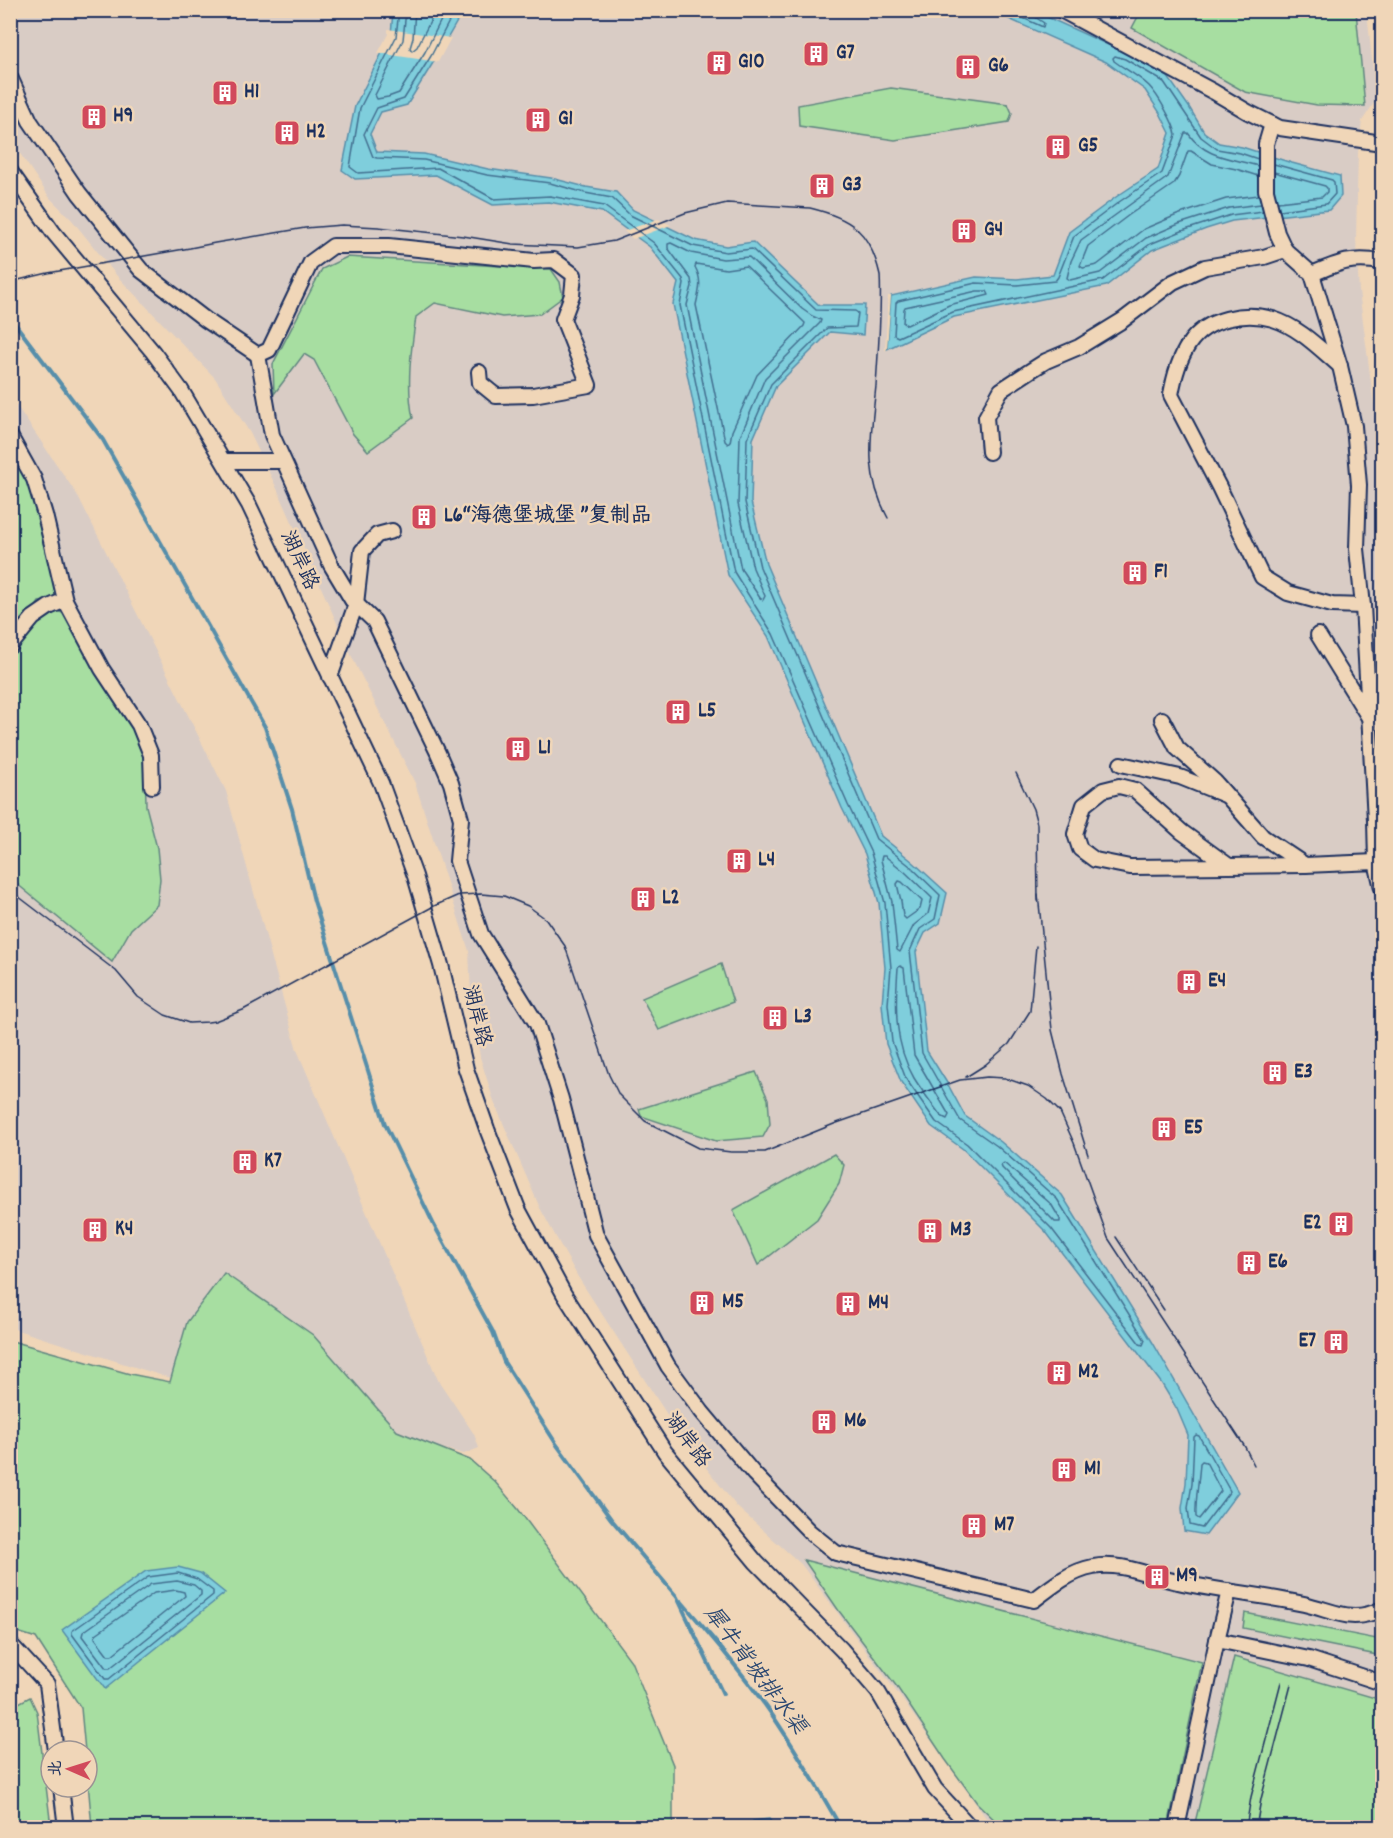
<svg xmlns="http://www.w3.org/2000/svg" width="1393" height="1838" viewBox="0 0 1393 1838" font-family="Dekko,'LXGW WenKai TC',sans-serif">
	<style>
		.built { fill: #d9ccc5 }
		.green { fill: #a7dea1; stroke: #618680; stroke-width: 1.5 }
		.water { fill: #7fcedc; stroke: #578eaa; stroke-width: 1.5 }
		.pier { fill: #f0d6b8 }
		.lines { fill: none; stroke-linecap: round; stroke-linejoin: round }
		.shore { stroke: #436f90; stroke-width: 1.5 }
		.stream { stroke: #578eaa; stroke-width: 4 }
		.minor-casing { stroke: #1b2f5e; stroke-width: 18 }
		.minor { stroke: #f0d6b8; stroke-width: 14 }
		.tram { stroke: #1b2f5e; stroke-width: 1.5 }
		.labels { text-anchor: middle; dominant-baseline: central; stroke-width: 5; stroke-linejoin: round; paint-order: stroke }
		.poi-label { font-size: 21px; font-weight: bold; fill: #1b2f5e; stroke: #f0d6b8; text-anchor: start }
		.street-label { font-size: 21px; fill: #1b2f5e; stroke: #f0d6b8 }
		.water-label { font-size: 22px; font-style: italic; fill: #2a4771; stroke: #f0d6b8 }
	</style>
	<rect width="100%" height="100%" fill="#f0d6b8"/>
	<filter id="ink" filterUnits="userSpaceOnUse"><feTurbulence type="fractalNoise" baseFrequency=".0167" numOctaves="2"/><feDisplacementMap in="SourceGraphic" scale="12" xChannelSelector="R" yChannelSelector="G"/><feConvolveMatrix kernelMatrix="1 2 1 2 8 2 1 2 1" color-interpolation-filters="sRGB"/></filter>
	<g filter="url(#ink)">
		<g class="built">
			<polygon points="11,11 1367,11 1376,100 1362,121 1358,153 1356,238 1359,291 1374,405 1378,466 1379,538 1382,576 1382,1827 997,1828 986,1818 904,1702 801,1564 737,1507 679,1433 578,1277 540,1208 494,1102 480,1057 471,996 469,951 415,783 352,657 281,497 250,433 215,378 117,276 72,220 50,198 11,140"/>
			<polygon points="10,396 78,496 226,791 297,1050 438,1380 474,1434 479,1448 464,1454 160,1375 11,1328"/>
		</g>
		<g class="green">
			<polygon points="1141,11 1356,11 1365,106 1317,105 1245,92 1132,28"/>
			<polygon points="891,88 1008,104 1012,113 1009,122 895,140 799,126 798,105"/>
			<path d="M347 257 551 269 560 282 563 297 540 314 502 317 435 303 416 317C411 349 406 386 413 418L368 451 353 434 314 360 304 354 274 394 273 364 322 269Z"/>
			<polygon points="10,450 31,488 45,551 54,581 55,595 52,600 39,602 21,629 10,640"/>
			<polygon points="53,610 66,614 138,738 145,759 146,806 157,848 160,879 157,905 131,929 112,962 11,879 10,655 35,624"/>
			<polygon points="721,964 733,1002 659,1030 642,998"/>
			<polygon points="756,1072 768,1099 770,1124 763,1137 716,1141 641,1116 639,1109"/>
			<polygon points="834,1154 844,1165 839,1184 817,1219 758,1265 733,1210"/>
			<polygon points="224,1273 313,1335 397,1431 470,1460 495,1482 518,1509 631,1661 673,1765 673,1827 92,1827 87,1771 87,1751 85,1751 81,1708 36,1638 11,1630 10,1339 12,1341 130,1374 170,1382 187,1322"/>
			<polygon points="804,1560 1202,1662 1168,1827 1002,1827 977,1803 945,1759 897,1687 839,1611"/>
			<polygon points="1245,1613 1382,1640 1382,1656 1243,1628"/>
			<polygon points="1234,1657 1382,1700 1382,1827 1194,1827"/>
			<polygon points="30,1697 37,1712 51,1827 11,1827 11,1707"/>
		</g>
		<g class="water">
			<polygon points="393,11 463,11 436,58 407,105 381,112 370,134 377,152 424,154 488,169 551,178 586,187 616,192 633,210 695,240 726,246 753,242 819,305 865,305 863,335 830,332 776,386 753,439 751,502 766,564 881,836 913,862 947,893 940,923 925,933 916,952 927,1051 947,1083 965,1116 1001,1142 1062,1195 1153,1343 1238,1492 1206,1535 1184,1531 1182,1508 1186,1483 1188,1435 1177,1409 1162,1384 1046,1232 963,1149 931,1126 901,1082 886,1044 882,1004 885,968 879,903 865,854 842,808 768,636 728,575 673,304 678,283 650,247 602,212 549,202 493,205 436,175 355,179 342,170 355,106 391,35"/>
			<polygon points="991,11 1034,11 1128,54 1168,77 1189,107 1204,132 1219,143 1242,147 1292,163 1340,176 1341,196 1329,210 1232,221 1206,229 1152,250 1106,286 954,317 887,349 891,296 976,277 1017,279 1053,275 1069,232 1116,197 1158,169 1170,133 1160,113 1145,90 1106,62"/>
			<polygon points="178,1567 200,1573 225,1593 105,1689 62,1630 146,1571"/>
			<polygon points="769,1819 775,1827 751,1827 753,1821"/>
		</g>
		<g class="pier">
			<polygon points="388,29 451,38 438,62 378,53 388,34"/>
			<polygon points="658,219 671,225 633,239 624,231"/>
			<polygon points="888,296 891,296 887,349 885,351"/>
		</g>
		<g class="lines">
			<g class="shore">
				<polyline points="399,10 396,37 360,108 350,167 358,173 438,168 494,199 550,196 604,206 654,243 683,279 684,284 680,305 734,572 773,634 848,805 871,853 885,903 891,968 888,1004 892,1042 906,1079 936,1122 967,1144 1051,1228 1140,1344 1143,1345 1145,1340 1057,1199 997,1146 960,1120 922,1053 910,951 920,929 935,919 940,895 910,866 876,839 760,567 745,502 747,439 771,384 827,328 856,327 858,313 855,311 816,310 752,249 726,252 693,246 630,215 612,198 585,193 550,183 487,175 424,160 377,158 373,157 364,134 377,108 404,99 431,56 455,10"/>
				<polyline points="406,10 403,40 375,95 377,99 388,97 399,93 425,52 446,10"/>
				<polyline points="415,10 413,38 410,48 412,51 417,47 436,10"/>
				<polyline points="1005,10 1043,27 1044,23 1035,17 1033,10"/>
				<path d="M1258 159 1240 153 1217 149 1201 137 1164 82 1125 59 1115 56 1113 58 1114 61C1125 69 1139 76 1149 86 1157 94 1175 124 1176 135L1162 173 1119 202 1074 236 1058 277 1055 281 1017 285 976 283 898 301 896 303 894 335 898 337 953 312 1103 280 1150 244 1182 231 1231 215 1263 211"/>
				<polyline points="1274,164 1332,180 1334,182 1335,194 1326,204 1280,210"/>
				<path d="M1258 166C1231 158 1205 158 1188 133H1185L1168 177 1081 240 1071 261 1067 278 1070 280 1100 273 1146 238 1179 224 1229 208 1261 204"/>
				<polyline points="1274,172 1325,186 1327,188 1327,192 1322,197 1278,202"/>
				<polyline points="1258,176 1236,169 1212,164 1191,151 1188,151 1179,176 1174,184 1129,215 1088,246 1080,266 1083,268 1097,265 1144,229 1177,215 1226,199 1259,195"/>
				<polygon points="668,244 671,243 691,253 723,259 749,257 802,309 812,316 821,320 820,323 765,378 740,437 738,504 753,568 765,596 763,600 760,598 741,569 687,305 692,286 691,279 668,248"/>
				<path d="M696 264 726 269 746 266 805 323 804 326 757 375 732 431 730 442 728 444 725 441 696 305C699 291 703 281 695 267Z"/>
				<polygon points="977,291 987,291 989,295 949,305 907,325 903,323 904,309 905,307"/>
				<polygon points="882,856 885,856 905,872 932,898 928,914 914,925 900,952 897,950 892,902 881,860"/>
				<polygon points="899,881 902,882 922,901 920,909 906,919 903,916 901,901 897,884"/>
				<path d="M900 966 904 968 914 1055 949 1115 947 1119 941 1116C932 1104 922 1091 914 1078 894 1044 895 1006 898 968Z"/>
				<polygon points="1004,1163 1051,1204 1060,1219 1060,1222 1055,1222 1002,1168 1001,1165"/>
				<polygon points="1196,1435 1199,1436 1230,1491 1202,1528 1190,1525 1188,1508 1192,1484 1194,1437"/>
				<path d="M1202 1461 1206 1462 1221 1491 1199 1519 1196 1517C1195 1501 1199 1480 1200 1463Z"/>
				<polygon points="178,1573 197,1579 213,1591 213,1595 109,1679 105,1679 72,1634 72,1631 148,1577"/>
				<polygon points="177,1581 194,1585 201,1591 201,1595 110,1668 106,1668 82,1636 83,1632 151,1584"/>
				<polygon points="176,1590 184,1592 185,1596 112,1655 108,1655 95,1638 96,1634 154,1593"/>
			</g>
			<g class="stream">
				<polyline points="10,317 103,440 265,727 292,809 314,901 385,1124 434,1225 493,1332 504,1362 557,1445 611,1519 677,1597 723,1694"/>
				<path d="M681 1601C711 1636 741 1671 768 1709 795 1747 818 1788 841 1828"/>
			</g>
			<g class="minor-casing">
				<g id="minor">
					<polyline points="1061,10 1214,92 1248,112 1280,128 1382,143"/>
					<polyline points="10,77 30,121 79,193 141,270 206,320 258,355 269,350 311,262 333,246 389,246 534,261 554,260 574,275 572,295 563,319 589,385 533,395 496,396 480,383 479,372"/>
					<polyline points="1272,124 1266,144 1266,190 1277,233 1285,250"/>
					<polyline points="10,171 53,232 153,352 181,390 249,505 381,783 415,876 441,965 466,1069 487,1129 518,1209 564,1294 665,1452 756,1562 842,1650 878,1692 935,1789 971,1828"/>
					<path d="M1312 274C1340 262 1352 257 1382 262"/>
					<path d="M258 355 272 435 331 565 352 600 374 621 438 753 451 783 461 819 457 861 481 934 537 1024 561 1099 596 1235 668 1366 702 1412 754 1474 810 1532 836 1553 1034 1600C1052 1586 1071 1571 1093 1567 1121 1561 1151 1577 1178 1582 1219 1591 1262 1595 1304 1604 1335 1611 1351 1624 1382 1609"/>
					<path d="M1340 366C1320 349 1299 327 1273 319 1245 311 1206 318 1189 344 1179 359 1174 377 1171 395L1219 487 1262 577 1288 593 1332 605 1363 606"/>
					<polyline points="10,436 34,479 45,515 65,600 102,669 139,725 151,755 152,786"/>
					<polyline points="989,452 986,417 1001,390 1030,371 1046,361 1079,347 1123,320 1173,282 1205,267 1264,257 1285,250 1312,274 1340,366 1354,426 1359,485 1357,549 1363,606 1375,820 1376,862 1382,862"/>
					<polyline points="225,461 283,461"/>
					<polyline points="1318,635 1368,716"/>
					<polyline points="10,646 33,618 49,607 65,600"/>
					<polyline points="330,677 356,604 362,551 377,535 392,531"/>
					<polyline points="1162,719 1177,748 1215,782 1263,837 1305,865"/>
					<polyline points="1121,764 1180,777 1225,795"/>
					<polyline points="1229,866 1182,832 1135,790 1119,786 1103,790 1084,805 1075,834 1080,849 1095,860 1130,867 1229,866 1305,865 1376,862 1382,888"/>
					<polyline points="1217,1640 1229,1591"/>
					<polyline points="10,1647 14,1648 47,1684 56,1751"/>
					<polyline points="61,1787 66,1828"/>
					<polyline points="1177,1828 1217,1640 1309,1659 1382,1683"/>
				</g>
			</g>
			<use href="#minor" class="minor"/>
			<g class="tram">
				<path d="M10 282 48 273 190 248 215 243 305 228 342 225 378 227 463 236 513 244 578 247 614 241 685 213 727 203 810 208C851 218 870 231 880 275 882 309 878 352 876 386 871 436 863 472 888 518"/>
				<polyline points="1016,773 1033,809 1037,824 1038,901"/>
				<polyline points="10,890 116,971 138,997 165,1015 189,1023 208,1022 215,1021 243,1010 434,906 459,895 481,894 504,896 528,906 546,919 565,946 609,1075 619,1095 645,1121 698,1148 731,1152 765,1152 834,1124 960,1080 987,1077 1005,1078 1028,1086 1047,1099 1060,1112 1074,1143 1108,1238 1245,1447 1254,1465"/>
				<polyline points="1038,894 1052,1030 1063,1074 1088,1155"/>
				<polyline points="966,1077 985,1065 1009,1044 1030,1011 1036,946"/>
				<polyline points="1116,1237 1164,1310"/>
				<polyline points="1246,1828 1251,1797 1281,1682"/>
				<polyline points="1256,1828 1261,1799 1291,1685"/>
			</g>
		</g>
	</g>
	<defs>
		<g id="building-square" transform="scale(1.35)"><rect x="-9" y="-9" width="18" height="18" rx="4" fill="#d1495b" stroke="#f0d6b8"/><path d="M-4-6H4V6H1V3H-1V6H-4ZM-2.5-4.3h1.7v1.8h-1.7ZM.8-4.3h1.7v1.8H.8ZM-2.5-1h1.7V.8h-1.7ZM.8-1h1.7V.8H.8Z" fill="#fff"/></g>
	</defs>
	<g fill-rule="evenodd">
		<use href="#building-square" x="816" y="54"/>
		<use href="#building-square" x="719" y="63"/>
		<use href="#building-square" x="968" y="67"/>
		<use href="#building-square" x="225" y="93"/>
		<use href="#building-square" x="94" y="117"/>
		<use href="#building-square" x="538" y="120"/>
		<use href="#building-square" x="287" y="133"/>
		<use href="#building-square" x="1058" y="147"/>
		<use href="#building-square" x="822" y="186"/>
		<use href="#building-square" x="964" y="231"/>
		<use href="#building-square" x="424" y="517"/>
		<use href="#building-square" x="1135" y="573"/>
		<use href="#building-square" x="678" y="712"/>
		<use href="#building-square" x="518" y="749"/>
		<use href="#building-square" x="739" y="861"/>
		<use href="#building-square" x="643" y="899"/>
		<use href="#building-square" x="1189" y="982"/>
		<use href="#building-square" x="775" y="1018"/>
		<use href="#building-square" x="1275" y="1073"/>
		<use href="#building-square" x="1164" y="1129"/>
		<use href="#building-square" x="245" y="1162"/>
		<use href="#building-square" x="1341" y="1224"/>
		<use href="#building-square" x="95" y="1230"/>
		<use href="#building-square" x="930" y="1231"/>
		<use href="#building-square" x="1249" y="1263"/>
		<use href="#building-square" x="702" y="1303"/>
		<use href="#building-square" x="848" y="1304"/>
		<use href="#building-square" x="1336" y="1342"/>
		<use href="#building-square" x="1059" y="1373"/>
		<use href="#building-square" x="824" y="1422"/>
		<use href="#building-square" x="1064" y="1470"/>
		<use href="#building-square" x="974" y="1526"/>
		<use href="#building-square" x="1157" y="1577"/>
	</g>
	<g class="labels">
		<g class="poi-label">
			<text x="836" y="54">G7</text>
			<text x="738" y="63">G10</text>
			<text x="988" y="67">G6</text>
			<text x="244" y="93">H1</text>
			<text x="113" y="117">H9</text>
			<text x="558" y="120">G1</text>
			<text x="306" y="133">H2</text>
			<text x="1078" y="147">G5</text>
			<text x="842" y="186">G3</text>
			<text x="984" y="231">G4</text>
			<text x="444" y="517">L6“海德堡城堡 ”复制品</text>
			<text x="1154" y="573">F1</text>
			<text x="698" y="712">L5</text>
			<text x="538" y="749">L1</text>
			<text x="758" y="861">L4</text>
			<text x="662" y="899">L2</text>
			<text x="1208" y="982">E4</text>
			<text x="794" y="1018">L3</text>
			<text x="1294" y="1073">E3</text>
			<text x="1184" y="1129">E5</text>
			<text x="264" y="1162">K7</text>
			<text x="1322" y="1224" text-anchor="end">E2</text>
			<text x="115" y="1230">K4</text>
			<text x="950" y="1231">M3</text>
			<text x="1268" y="1263">E6</text>
			<text x="722" y="1303">M5</text>
			<text x="868" y="1304">M4</text>
			<text x="1316" y="1342" text-anchor="end">E7</text>
			<text x="1078" y="1373">M2</text>
			<text x="844" y="1422">M6</text>
			<text x="1084" y="1470">M1</text>
			<text x="994" y="1526">M7</text>
			<text x="1176" y="1577">M9</text>
		</g>
		<g class="street-label">
			<text transform="translate(298 561) rotate(65)">湖岸路</text>
			<text transform="translate(475 1016) rotate(76)">湖岸路</text>
			<text transform="translate(686 1441) rotate(53)">湖岸路</text>
		</g>
		<g class="water-label">
			<text transform="translate(754 1671) rotate(53)">犀牛背坡排水渠</text>
		</g>
	</g>
	<rect width="1393" height="1838" fill="none" stroke="#f0d6b8" stroke-width="36"/>
	<rect x="18" y="18" width="1357" height="1802" fill="none" stroke="#1b2f5e" stroke-width="2" filter="url(#ink)"/>
	<g transform="translate(69 1769) rotate(273)"><circle r="28" fill="#f0d6b8" stroke="#9b9394" stroke-width="1.5"/>
	<path d="M0-4.5L10 22L0 15L-10 22Z" fill="#d1495b"/>
	<text y="-9" font-size="16" font-weight="bold" text-anchor="middle" fill="#1b2f5e">北</text>
	</g>
</svg>
